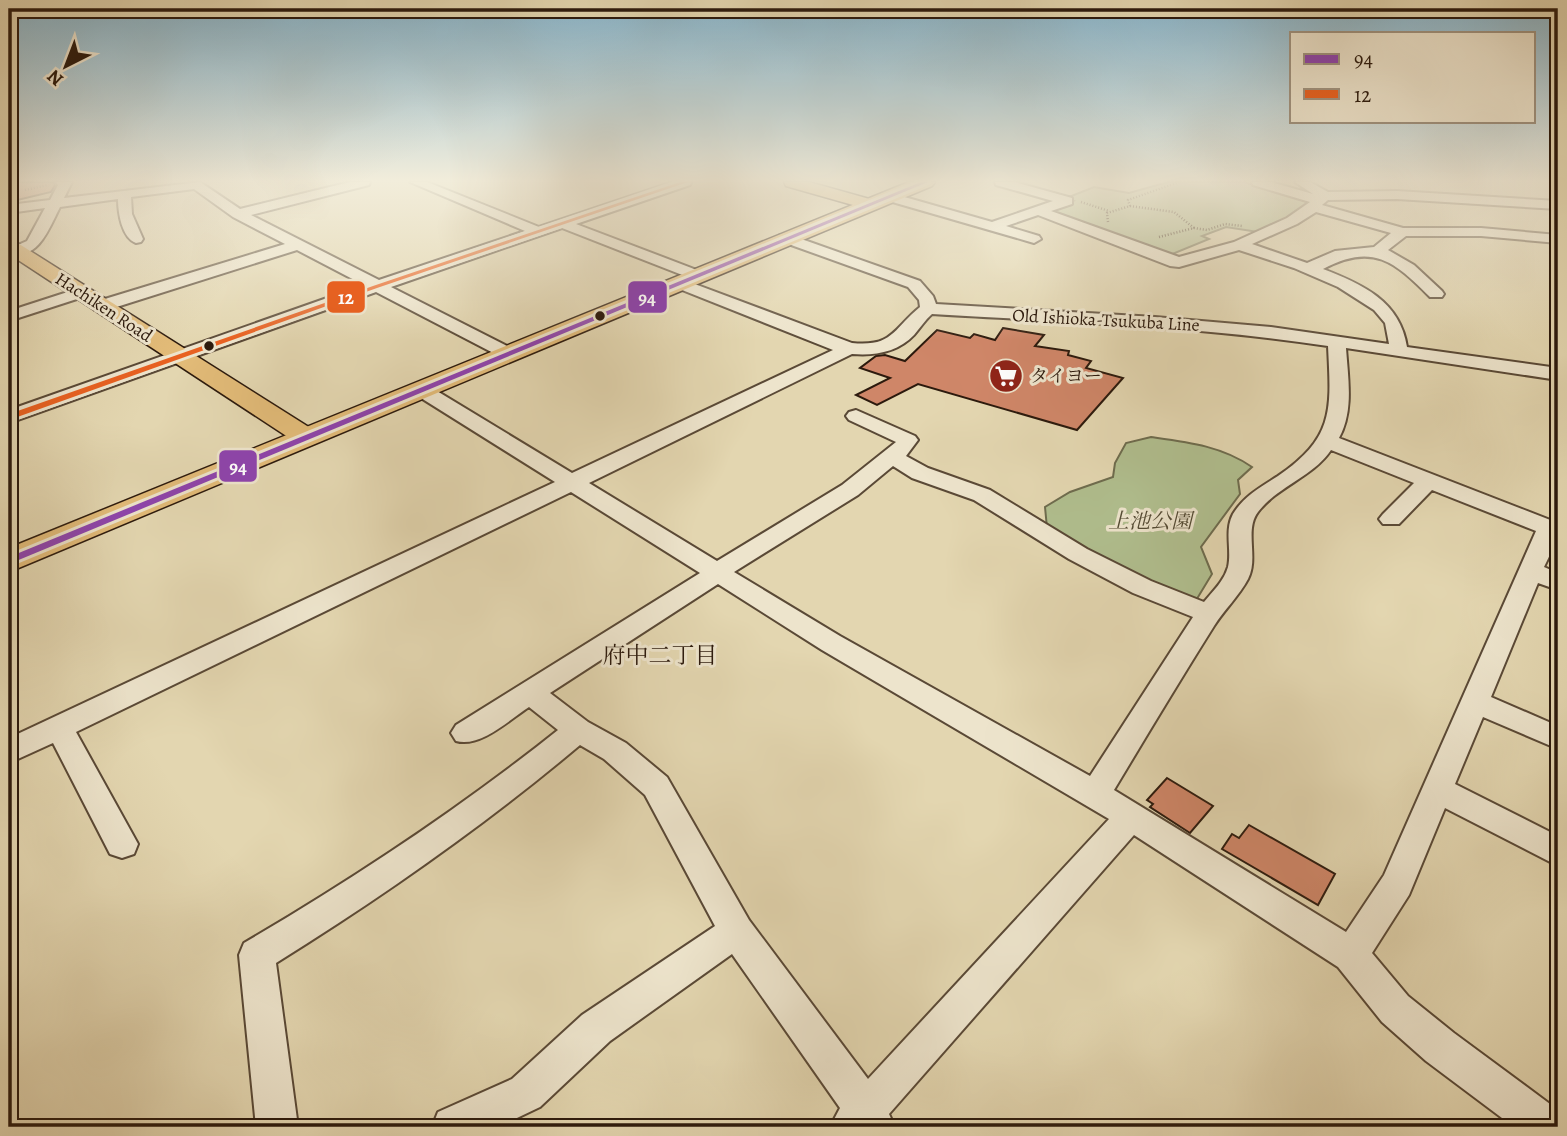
<svg xmlns="http://www.w3.org/2000/svg" width="1567" height="1136" viewBox="0 0 1567 1136" font-family="Alegreya,'Noto Serif JP',serif">
	<style>
		.green { fill: #b0be8e; stroke: #6e6c4e; stroke-width: 2 }
		.building { fill: #cf8668; stroke: #2c1a0d; stroke-width: 2 }
		.lines { fill: none; stroke-linecap: round; stroke-linejoin: round }
		.minor-casing { stroke: #5a4936; stroke-width: 4 }
		.major-casing { stroke: #2c1a0d; stroke-width: 3 }
		.highway-casing { stroke: #2c1a0d; stroke-width: 3 }
		.path { stroke: #2c1a0d; stroke-width: 2.5; stroke-dasharray: 1 2; stroke-linecap: butt }
		.minor { fill: #ede4cc; fill-rule: evenodd }
		.major { fill: #e2bb78; fill-rule: evenodd }
		.highway { fill: #e2bb78; fill-rule: evenodd }
		.bus-1-casing { stroke: #ede4cc; stroke-width: 6 }
		.bus-2-casing { stroke: #ede4cc; stroke-width: 6 }
		.bus-1 { fill: #8e44ad; fill-rule: evenodd }
		.bus-2 { fill: #e86121; fill-rule: evenodd }
		.bus-dot { fill: #2c1a0d; stroke: #ede4cc; stroke-width: 2.5 }
		.labels { text-anchor: middle; dominant-baseline: central; stroke-width: 6; stroke-linejoin: round; paint-order: stroke }
		.far-street-label { font-size: 18px; fill: #2c1a0d; stroke: #ede4cc }
		.far-poi-label { font-size: 18px; fill: #2c1a0d; stroke: #ede4cc; text-anchor: start }
		.park-label { font-size: 21px; font-style: italic; fill: #544b34; stroke: #ede4cc }
		.neighbourhood-label { font-size: 23px; fill: #2c1a0d; stroke: #ede4cc }
		.line-badge { stroke: #ede4cc; stroke-width: 2.5 }
		.badge-label { font-size: 19px; text-anchor: middle; font-weight: bold; fill: #fff }
	</style>
	<rect width="100%" height="100%" fill="#e3d6b0"/>
	<filter id="stains"><feTurbulence type="fractalNoise" baseFrequency=".00286" numOctaves="4"/><feColorMatrix values="0 0 0 0 .2 0 0 0 0 .09 0 0 0 0 .02 0 0 0 .5 -.17"/></filter>
	<radialGradient id="worn" r=".72"><stop offset=".6" stop-color="#630" stop-opacity="0"/><stop offset="1" stop-color="#630" stop-opacity=".3"/></radialGradient>
	<g class="green">
		<polygon points="1006,182 1018,182 1069,197 1094,187 1129,193 1168,182 1244,182 1305,201 1310,206 1297,215 1258,232 1226,227 1202,236 1209,239 1165,257 1046,211 1073,201"/>
		<path d="M1151 437C1187 442 1222 446 1252 467L1238 480 1240 494 1201 547 1212 574 1195 602 1134 577 1047 528 1045 507 1070 492 1113 477 1115 463 1126 443Z"/>
	</g>
	<g class="building">
		<polygon points="9,182 53,182 55,185 51,192 9,202"/>
		<polygon points="1003,328 1044,335 1035,346 1069,351 1068,355 1091,361 1086,368 1123,378 1077,430 918,384 877,405 856,395 890,378 860,368 876,356 885,355 905,361 937,330 970,338 974,334 995,340"/>
		<polygon points="1167,778 1213,806 1190,833 1150,807 1153,804 1147,800"/>
		<polygon points="1249,825 1335,874 1318,905 1222,849 1232,834 1239,838"/>
	</g>
	<g class="lines">
		<g class="minor-casing">
			<g id="minor">
				<path d="M56 182H72L64 198 200 182 240 209 350 182H370L369 185 251 215 379 280 525 231 410 182H427L539 227 673 182H691L690 185 576 224 702 272 704 275 696 280 690 278 562 228 391 287 513 349 516 353 513 357H501L376 292 9 423V410L364 285 297 250 107 310H95L93 306 95 302 285 244 233 217 194 189 131 197 132 214 143 239 141 242 136 243C122 238 118 213 118 199L60 207C50 226 39 260 11 254V248L27 241 45 208 9 213V205L50 200 58 185Z"/>
				<path d="M995 182H1014L1072 198V204L1051 211 1179 257 1234 242 1287 218 1310 202 1253 185 1252 182H1271L1313 194 1295 182H1310L1328 192 1397 191 1558 201V209L1397 199 1328 200 1322 205 1403 228H1481L1558 235V243L1481 236H1406L1388 250 1414 265 1442 291 1444 294 1442 297H1430C1395 262 1373 242 1323 269 1362 284 1400 301 1407 347L1558 368V380L1346 348C1348 378 1354 411 1339 438L1558 523V538L1544 567 1558 573V590L1538 583 1491 697 1558 726V749L1483 717 1455 784 1558 836V866L1445 808 1409 895 1372 953 1408 996 1454 1033 1558 1110V1127H1514L1426 1061 1382 1022 1338 967 1134 835 889 1114 895 1127H830L840 1108 732 954 610 1041 540 1107 498 1127H432L438 1112 512 1079 582 1015 715 926 645 795 604 759 580 745C485 825 382 897 276 963L298 1127H256L239 955 244 943C353 879 459 809 558 730L529 707C509 720 480 748 456 741L451 733 456 725 700 573 571 492 76 732 138 844 134 854 122 858 110 854 53 743 9 763V738L555 482 413 393 410 389 413 385H427L572 473 833 350 672 286 670 283 672 280H684L852 343C893 347 893 329 920 307L919 300 908 287 780 241 778 238 780 235H790L920 281 933 296 936 304 1155 317 1271 327 1389 344 1385 323 1374 310 1338 287 1294 268 1239 250 1179 267 1170 266 1038 215 1006 226 1039 236 1041 239 1034 243 882 199 880 196 887 192 992 222 1053 201 996 185ZM1316 212 1391 233 1374 247 1335 251 1307 263 1252 244 1297 224ZM932 314C1064 322 1197 326 1328 346 1331 409 1335 437 1278 476 1261 487 1244 496 1233 514 1224 531 1232 550 1228 567 1224 581 1213 591 1204 602L1151 581 1087 549 990 490 928 468 906 456 918 440 915 436 856 410 849 412 846 416 849 420 896 442 842 485 717 561 589 483 852 354C875 356 898 352 914 335 920 328 925 320 932 314ZM1331 450 1414 483 1383 514 1379 519 1383 524H1399L1432 490 1536 531 1384 875 1346 932 1114 790C1147 735 1180 680 1214 626 1224 610 1239 596 1248 579 1259 558 1244 530 1258 512 1278 486 1313 477 1331 450ZM893 466 912 478 974 500 1069 559 1133 593 1193 617 1090 776 840 636 734 572 858 495ZM718 584 822 650 1109 819 868 1079 749 920 667 777 626 743 588 722 550 693Z"/>
				<polygon points="80,288 86,290 88,293 86,296 9,321 9,311"/>
			</g>
		</g>
		<g class="major-casing">
			<g id="major">
				<polygon points="784,182 809,182 873,200 876,204 867,209 786,186"/>
				<polygon points="9,240 16,242 315,431 319,437 315,443 306,445 297,443 9,254"/>
			</g>
		</g>
		<g class="highway-casing">
			<polygon id="highway" points="909,182 935,182 932,186 9,572 9,548"/>
		</g>
		<g class="path">
			<polyline points="25,190 47,185"/>
			<polyline points="1081,202 1109,211"/>
			<polyline points="1130,206 1174,212 1194,228"/>
			<polyline points="1108,222 1107,213 1130,206 1128,200 1179,182"/>
			<polyline points="1159,237 1194,228 1207,230 1225,224 1242,226"/>
		</g>
		<use href="#minor" class="minor"/>
		<use href="#major" class="major"/>
		<use href="#highway" class="highway"/>
		<g class="bus-1-casing">
			<polygon id="bus-1" points="921,182 928,182 9,564 9,557"/>
		</g>
		<g class="bus-2-casing">
			<polygon id="bus-2" points="680,182 688,182 377,288 9,420 9,414 373,286"/>
		</g>
		<use href="#bus-1" class="bus-1"/>
		<use href="#bus-2" class="bus-2"/>
	</g>
	<linearGradient id="sky" x2="0" y2="1"><stop stop-color="#87b6ce"/><stop offset="0.53" stop-color="#f2eddb"/><stop offset="1" stop-color="#f2eddb" stop-opacity="0"/></linearGradient>
	<rect width="1567" height="341" fill="url(#sky)"/>
	<defs>
		<g id="supermarket-disc" transform="scale(1.75)"><circle r="9.5" fill="#8f2418" stroke="#ede4cc"/><path d="M-6-5.5h2.5l.6 2H6L4.5 2H-2.5L-4.4-4H-6ZM-1.5 3.2a1.3 1.3 0 1 0 .1 0ZM3 3.2a1.3 1.3 0 1 0 .1 0Z" fill="#fff"/></g>
	</defs>
	<g fill-rule="evenodd">
		<use href="#supermarket-disc" x="1006" y="376"/>
	</g>
	<g class="bus-dot">
		<circle cx="600" cy="316" r="6"/>
		<circle cx="209" cy="346" r="6"/>
	</g>
	<g class="labels">
		<g class="far-street-label">
			<text transform="translate(104 307) rotate(33)">Hachiken Road</text>
			<text transform="translate(1106 320) rotate(3)">Old Ishioka-Tsukuba Line</text>
		</g>
		<g class="far-poi-label">
			<text x="1030" y="376">タイヨー</text>
		</g>
		<g class="park-label">
			<text x="1150" y="521">上池公園</text>
		</g>
		<g class="neighbourhood-label">
			<text x="660" y="655">府中二丁目</text>
		</g>
	</g>
	<g class="line-badge">
		<rect x="627" y="280" width="41" height="34" rx="7" fill="#8e44ad"/>
		<rect x="326" y="280" width="40" height="34" rx="7" fill="#e86121"/>
		<rect x="218" y="449" width="40" height="34" rx="7" fill="#8e44ad"/>
	</g>
	<g class="badge-label">
		<text x="647" y="304">94</text>
		<text x="346" y="304">12</text>
		<text x="238" y="473">94</text>
	</g>
	<rect width="1567" height="1136" fill="none" stroke="#e3d6b0" stroke-width="35"/>
	<rect x="10" y="10" width="1546" height="1115" fill="none" stroke="#2c1a0d" stroke-width="3.5"/>
	<rect x="18" y="18" width="1532" height="1101" fill="none" stroke="#2c1a0d" stroke-width="2"/>
	<rect x="1290" y="32" width="245" height="91" fill="#ede4cc" stroke="#a09380" stroke-width="2"/>
	<rect x="1304" y="54" width="35" height="10" fill="#8e44ad" stroke="#a09380" stroke-width="2"/>
	<text x="1354" y="66" font-size="21" fill="#2c1a0d">94</text>
	<rect x="1304" y="89" width="35" height="10" fill="#e86121" stroke="#a09380" stroke-width="2"/>
	<text x="1354" y="102" font-size="21" fill="#2c1a0d">12</text>
	<g transform="translate(66 66) rotate(222)" stroke="#ede4cc" stroke-width="5" paint-order="stroke">
	<path d="M0-5L12 26L0 18L-12 26Z" fill="#2c1a0d"/>
	<text y="-10" font-size="19" font-weight="bold" text-anchor="middle" fill="#2c1a0d">N</text>
	</g>
	<rect width="100%" height="100%" filter="url(#stains)"/>
	<rect width="100%" height="100%" fill="url(#worn)"/>
</svg>
